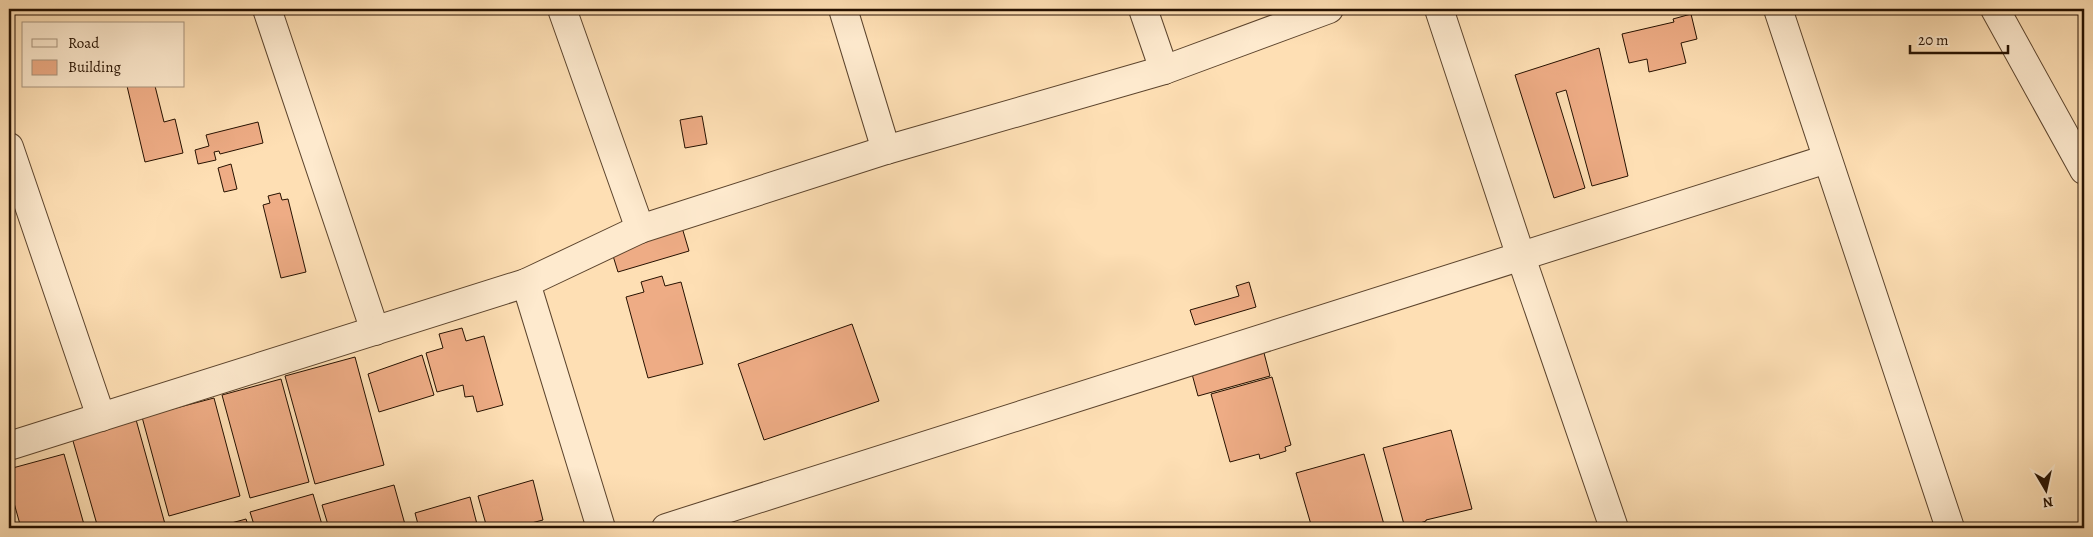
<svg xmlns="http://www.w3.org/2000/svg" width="2093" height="537" viewBox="0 0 2093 537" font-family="Alegreya,serif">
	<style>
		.building { fill: #eeac85; stroke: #261100 }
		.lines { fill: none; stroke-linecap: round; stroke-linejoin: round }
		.minor-casing { stroke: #5c442d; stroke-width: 30 }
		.minor { stroke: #feeace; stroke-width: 28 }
	</style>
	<rect width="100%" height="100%" fill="#fedfb4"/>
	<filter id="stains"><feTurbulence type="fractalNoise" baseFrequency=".004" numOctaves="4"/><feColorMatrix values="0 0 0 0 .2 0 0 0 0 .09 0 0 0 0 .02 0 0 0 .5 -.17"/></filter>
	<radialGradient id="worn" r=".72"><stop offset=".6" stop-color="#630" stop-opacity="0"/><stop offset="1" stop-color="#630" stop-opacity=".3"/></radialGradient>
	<g class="building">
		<polygon points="1594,9 1614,9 1596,14"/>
		<polygon points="1691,14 1697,39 1681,43 1686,63 1649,72 1647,59 1629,63 1622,34 1674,22 1673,19"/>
		<polygon points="1599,48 1628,176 1592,186 1566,90 1556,93 1585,188 1554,198 1515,75"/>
		<polygon points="127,86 155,86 164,122 175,119 183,153 145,162"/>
		<polygon points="702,116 707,144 685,148 680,120"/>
		<polygon points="258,122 263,143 220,154 219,151 214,152 216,160 198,164 195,150 209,146 206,135"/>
		<polygon points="231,164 237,189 224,192 218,168"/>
		<polygon points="280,193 282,200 288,199 306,272 281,278 263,205 270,203 268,196"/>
		<polygon points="681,224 689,251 618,272 610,246"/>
		<polygon points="662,276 665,286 681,282 703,364 648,378 626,297 644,292 641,282"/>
		<polygon points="1249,282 1256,307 1195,325 1190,310 1239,296 1236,286"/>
		<polygon points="852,324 879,401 764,440 738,364"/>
		<polygon points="462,328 466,341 484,336 503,405 477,412 473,396 465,397 463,385 437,392 426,353 443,348 439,334"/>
		<polygon points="1264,353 1270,376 1198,396 1192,374"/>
		<polygon points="422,355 434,395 379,412 368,374"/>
		<polygon points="355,357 384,465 315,484 285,376"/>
		<polygon points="1272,377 1291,445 1285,447 1286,451 1260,459 1259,454 1230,462 1211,394"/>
		<polygon points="281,379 309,482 250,498 222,395"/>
		<polygon points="214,398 240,496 169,516 142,417"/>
		<polygon points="135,416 165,524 150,528 98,528 71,434"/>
		<polygon points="1451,430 1472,509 1426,520 1426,521 1405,528 1383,448"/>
		<polygon points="64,454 85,528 21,528 9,485 9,469"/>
		<polygon points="1364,454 1385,528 1312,528 1296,473"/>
		<polygon points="533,480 543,520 512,528 487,528 478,496"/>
		<polygon points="394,485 406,528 329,528 322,505"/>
		<polygon points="313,494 323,528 255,528 250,512"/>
		<polygon points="470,497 478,528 419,528 415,513"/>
		<polygon points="9,509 14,528 9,528"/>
		<polygon points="246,519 249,528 213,528"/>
	</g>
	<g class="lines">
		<g class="minor-casing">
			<g id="minor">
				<polyline points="267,9 375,331"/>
				<polyline points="562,9 640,229"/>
				<polyline points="843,9 886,150"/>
				<polyline points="1143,9 1164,70"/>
				<polyline points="1439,9 1521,257 1614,528"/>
				<polyline points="1778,9 1950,528"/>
				<polyline points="1995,9 2084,170"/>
				<polyline points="9,147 101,417"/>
				<polyline points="526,283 601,528"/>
				<polyline points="9,446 526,283 640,229 886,150 1164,70 1329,9"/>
				<polyline points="666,528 1827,159"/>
			</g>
		</g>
		<use href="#minor" class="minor"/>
	</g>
	<rect width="2093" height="537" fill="none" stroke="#fedfb4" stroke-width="30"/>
	<rect x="10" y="10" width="2073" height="517" fill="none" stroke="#261100" stroke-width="2.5"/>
	<rect x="15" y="15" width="2063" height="507" fill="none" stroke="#261100"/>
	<rect x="22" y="22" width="162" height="65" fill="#feeace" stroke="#a8937c"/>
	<rect x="32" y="39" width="25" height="8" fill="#feeace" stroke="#a8937c"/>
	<text x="68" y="48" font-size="15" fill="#261100">Road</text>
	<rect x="32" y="60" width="25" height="15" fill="#eeac85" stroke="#a8937c"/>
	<text x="68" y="72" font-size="15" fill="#261100">Building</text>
	<g transform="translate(2046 490) rotate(171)" stroke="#feeace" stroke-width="4" paint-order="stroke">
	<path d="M0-4L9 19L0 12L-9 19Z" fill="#261100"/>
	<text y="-8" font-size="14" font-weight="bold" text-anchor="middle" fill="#261100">N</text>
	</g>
	<path d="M1910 45v8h98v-8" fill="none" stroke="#261100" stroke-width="2.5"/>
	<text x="1918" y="45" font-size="15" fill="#261100" stroke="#feeace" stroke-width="4" paint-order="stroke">20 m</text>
	<rect width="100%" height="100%" filter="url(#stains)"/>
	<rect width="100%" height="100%" fill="url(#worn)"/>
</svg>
